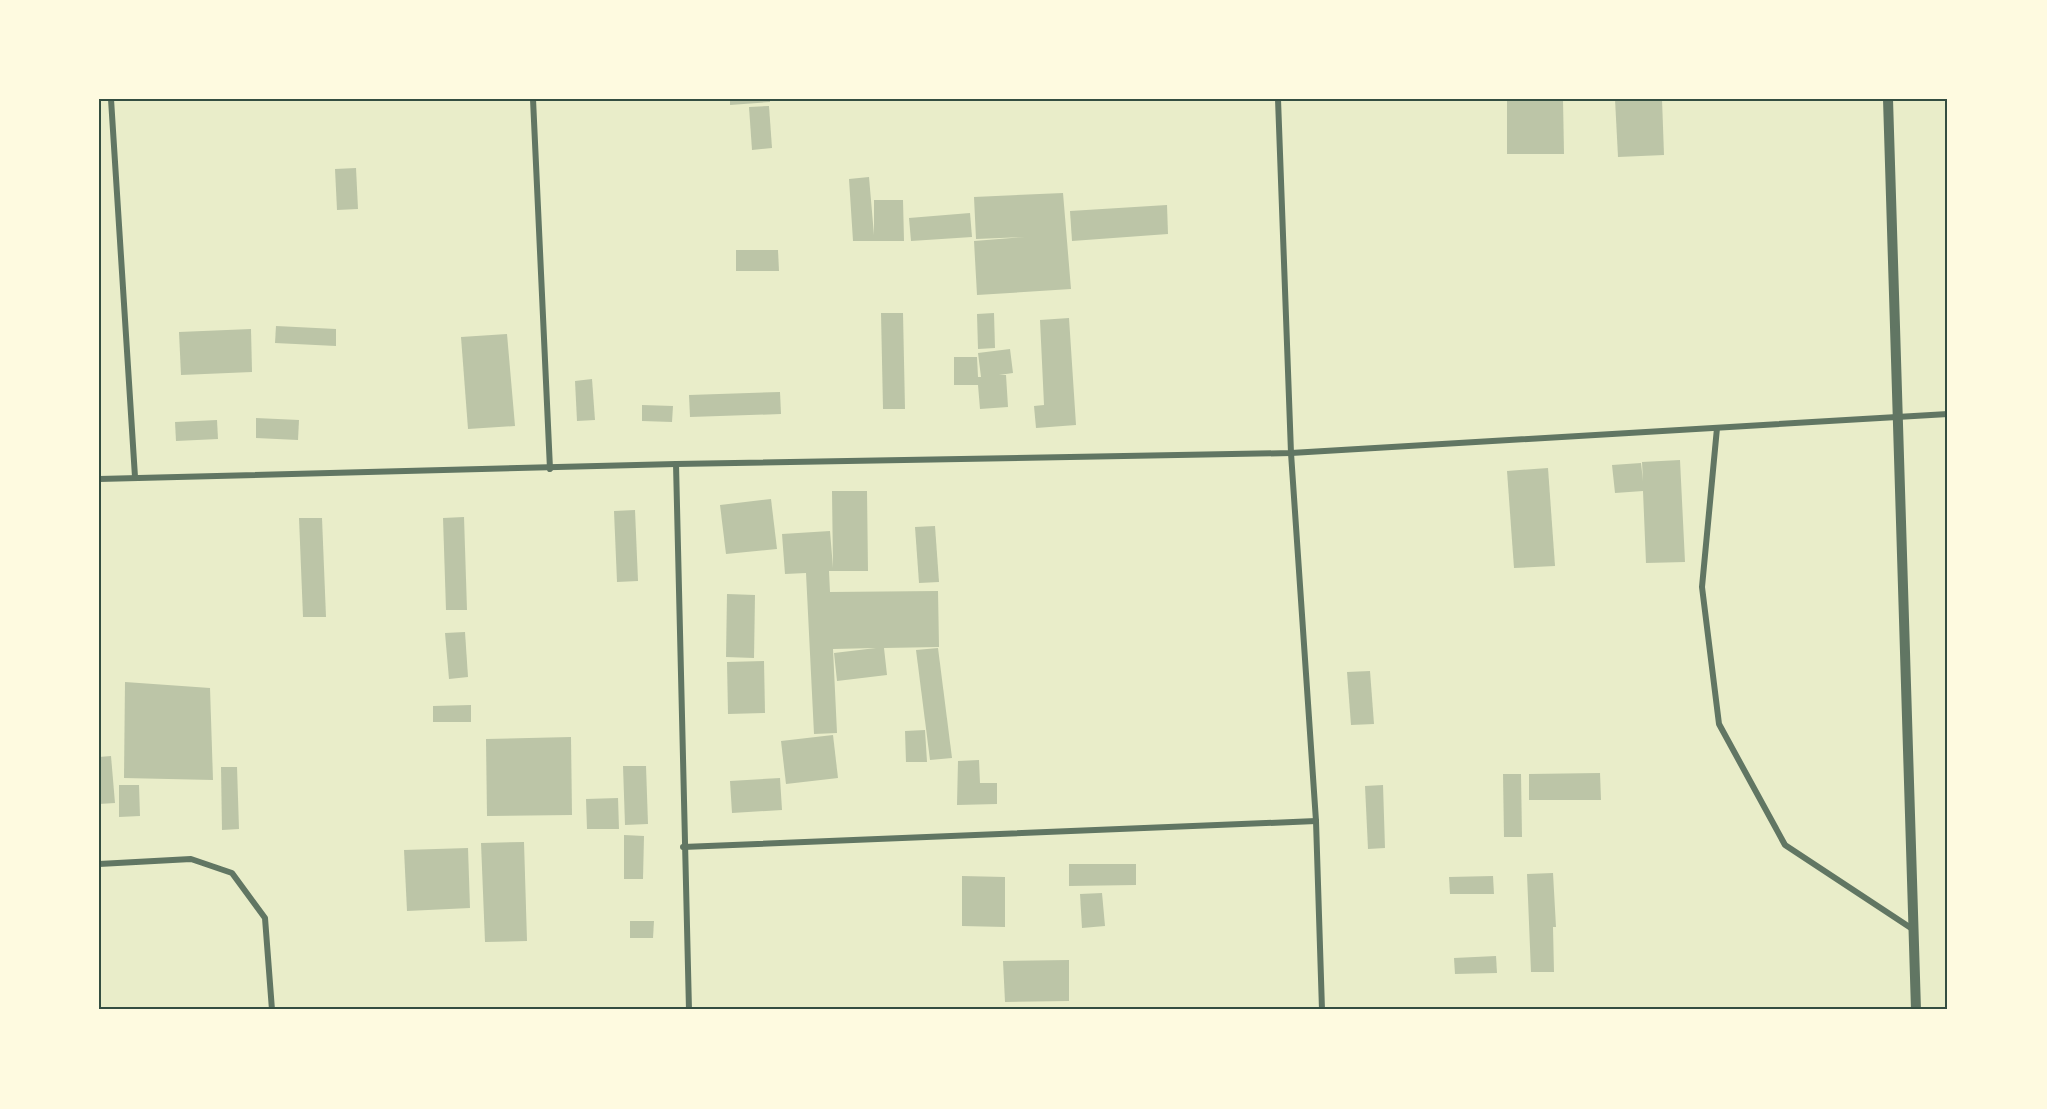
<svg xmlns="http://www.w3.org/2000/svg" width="2047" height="1109" viewBox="0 0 2047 1109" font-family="Merriweather,serif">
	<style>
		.building { fill: #bcc5a7 }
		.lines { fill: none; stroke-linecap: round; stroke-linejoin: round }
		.minor { stroke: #617663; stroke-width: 6 }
		.tertiary { stroke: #617663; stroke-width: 10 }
		.neatline { fill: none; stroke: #344e41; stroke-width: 2 }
	</style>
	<rect width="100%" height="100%" fill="#e9edc9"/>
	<g class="building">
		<polygon points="730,99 770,99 770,102 730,105"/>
		<polygon points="1507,99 1563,99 1564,154 1507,154"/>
		<polygon points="1615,99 1662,99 1664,155 1618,157"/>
		<polygon points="769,106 772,148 752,150 749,107"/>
		<polygon points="356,168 358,209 337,210 335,169"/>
		<polygon points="869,177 874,235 874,200 903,200 904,241 853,241 849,179"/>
		<polygon points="1063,193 1071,289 977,295 974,241 1026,237 976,239 974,197"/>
		<polygon points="1167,205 1168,234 1072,241 1070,211"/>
		<polygon points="970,213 972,237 911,241 909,218"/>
		<polygon points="736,250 778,250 779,271 736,271"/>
		<polygon points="881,313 903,313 905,409 883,409"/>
		<polygon points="994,313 995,348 978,349 977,314"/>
		<polygon points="1069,318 1076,425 1036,428 1034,406 1044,405 1040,320"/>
		<polygon points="276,326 336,329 336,346 275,343"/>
		<polygon points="251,329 252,372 181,375 179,332"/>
		<polygon points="507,334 515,426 468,429 461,337"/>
		<polygon points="1010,349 1013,373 999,375 1006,375 1008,407 980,409 978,385 954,385 954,357 977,357 978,377 981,377 978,353"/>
		<polygon points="592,379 595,420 577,421 575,381"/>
		<polygon points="780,392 781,414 690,417 689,395"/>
		<polygon points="642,405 673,406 672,422 642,421"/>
		<polygon points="256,418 299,420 298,440 256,438"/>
		<polygon points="217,420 218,439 176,441 175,422"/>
		<polygon points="1680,460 1685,562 1646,563 1643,491 1615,493 1612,465 1641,463 1643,481 1642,462"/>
		<polygon points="1548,468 1555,566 1514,568 1507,471"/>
		<polygon points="832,491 867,491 868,571 829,571 830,592 938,591 939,647 884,648 887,675 837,681 834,653 876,648 833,649 837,733 814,734 806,573 785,574 782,534 830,531 833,568"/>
		<polygon points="771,499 777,549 726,554 720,505"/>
		<polygon points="635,510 638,581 617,582 614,511"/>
		<polygon points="464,517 467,610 446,610 443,518"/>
		<polygon points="299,518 322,518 326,617 303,617"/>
		<polygon points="935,526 939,582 919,583 915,527"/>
		<polygon points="727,594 755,595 754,658 726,657"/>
		<polygon points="465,632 468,677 449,679 445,633"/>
		<polygon points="938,648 952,758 930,760 916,650"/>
		<polygon points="764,661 765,713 728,714 727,662"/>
		<polygon points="1370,671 1374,724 1351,725 1347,672"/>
		<polygon points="125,682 210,688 213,780 124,778"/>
		<polygon points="471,705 471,722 433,722 433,706"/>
		<polygon points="925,730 927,762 906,762 905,731"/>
		<polygon points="833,735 838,778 786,784 781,741"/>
		<polygon points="571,737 572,815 487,816 486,739"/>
		<polygon points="111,756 115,803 99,804 99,757"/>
		<polygon points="979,760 980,783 997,783 997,804 957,805 958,761"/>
		<polygon points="623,766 646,766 648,824 625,825"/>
		<polygon points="221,767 237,767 239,829 222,830"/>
		<polygon points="1600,773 1601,800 1529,800 1529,774"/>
		<polygon points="1503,774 1521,774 1522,837 1504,837"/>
		<polygon points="780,778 782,810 732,813 730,781"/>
		<polygon points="119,785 139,785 140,816 119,817"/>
		<polygon points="1383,785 1385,848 1368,849 1365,786"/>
		<polygon points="618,798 619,829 587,829 586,799"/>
		<polygon points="624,835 644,836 643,879 624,879"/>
		<polygon points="524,842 527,941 485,942 481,843"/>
		<polygon points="468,848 470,908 407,911 404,850"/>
		<polygon points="1069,864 1136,864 1136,885 1069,886"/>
		<polygon points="1553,873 1556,927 1553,927 1554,972 1531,972 1527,874"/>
		<polygon points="962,876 1005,877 1005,927 962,926"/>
		<polygon points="1493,876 1494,894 1450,894 1449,877"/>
		<polygon points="1102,893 1105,926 1082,928 1080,894"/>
		<polygon points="630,921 654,921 653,938 630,938"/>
		<polygon points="1496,956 1497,973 1455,974 1454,958"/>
		<polygon points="1069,960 1069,1001 1005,1002 1003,961"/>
	</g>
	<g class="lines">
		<g class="minor">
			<polyline points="111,99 135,477"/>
			<polyline points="533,99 550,469"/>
			<polyline points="1278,99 1291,453 1316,821 1322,1010"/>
			<polyline points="1717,428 1702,587 1719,724 1785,845 1914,930"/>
			<polyline points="676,464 689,1010"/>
			<polyline points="99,479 676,464 1291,453 1948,414"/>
			<polyline points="683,847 1316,821"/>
			<polyline points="99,864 191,859 232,873 265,918 272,1010"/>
		</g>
		<polyline class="tertiary" points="1888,99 1916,1010"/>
	</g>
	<rect width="2047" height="1109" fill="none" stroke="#fefae0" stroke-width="201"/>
	<rect x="100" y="100" width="1846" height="908" class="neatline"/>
</svg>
